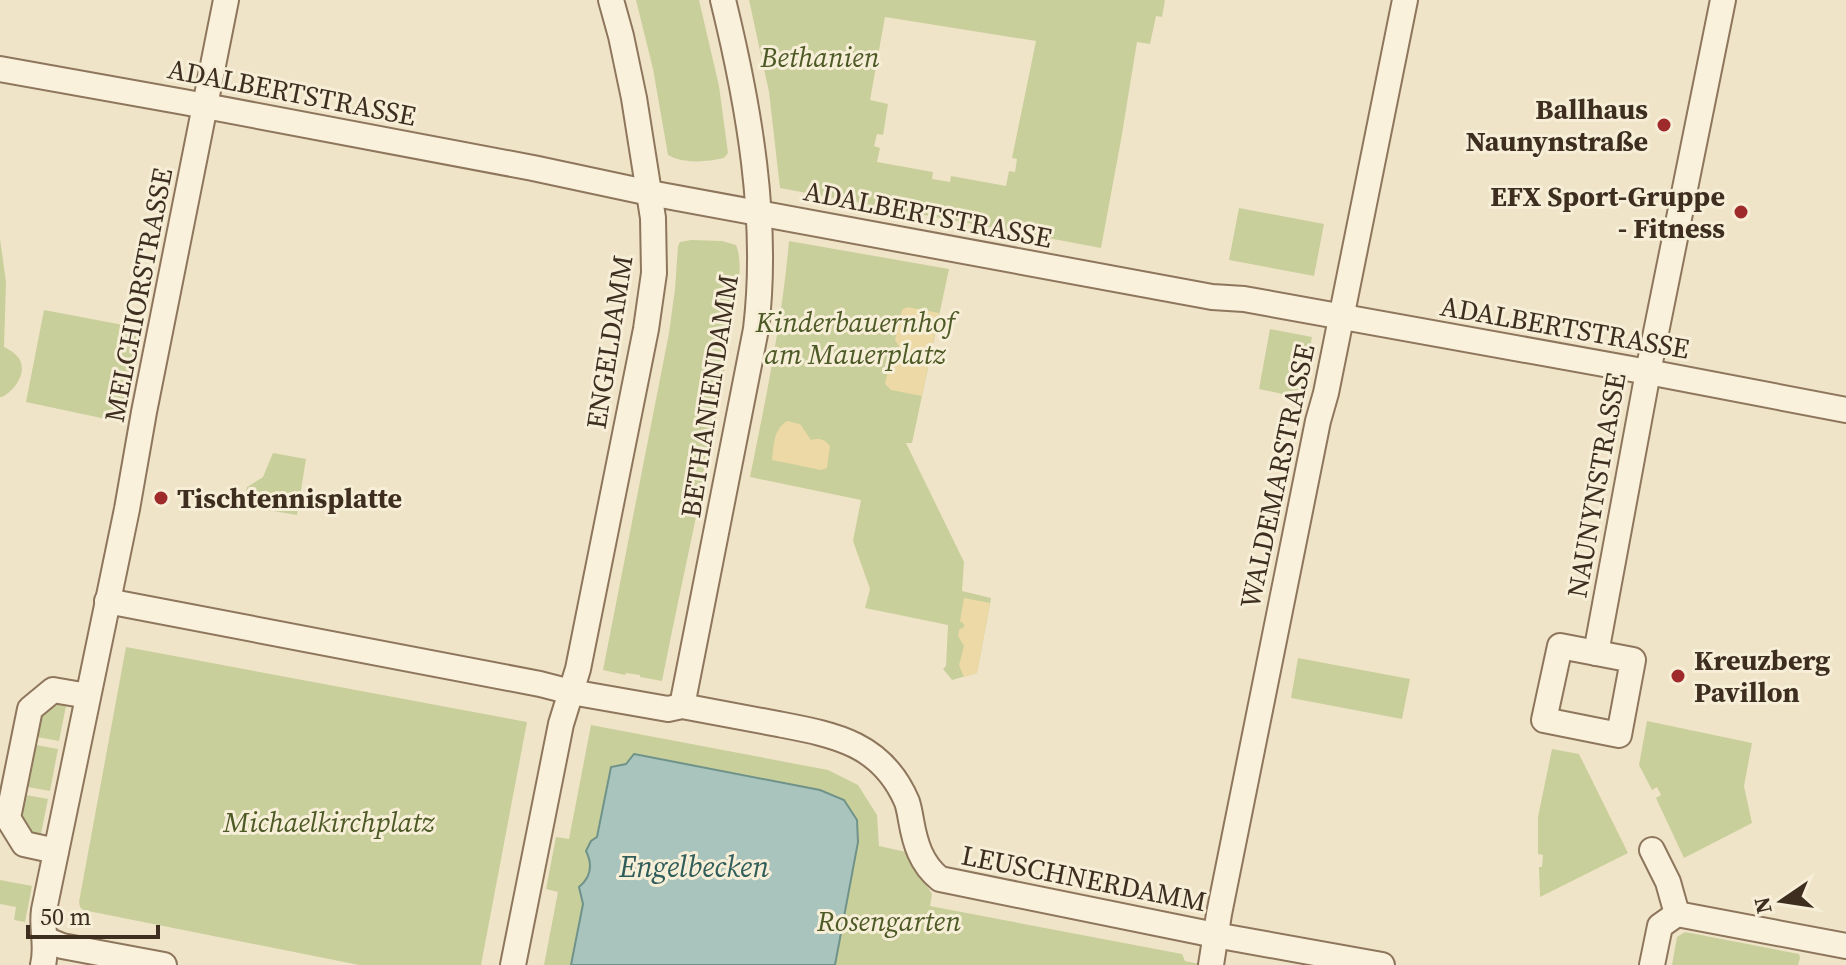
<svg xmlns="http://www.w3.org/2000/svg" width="1846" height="965" viewBox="0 0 1846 965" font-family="'Source Serif 4',serif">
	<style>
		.green { fill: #c9cf9b; fill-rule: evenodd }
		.sand { fill: #ecd9a5 }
		.water { fill: #a9c4bc; stroke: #6f938a; stroke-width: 2 }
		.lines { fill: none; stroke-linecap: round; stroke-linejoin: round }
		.minor-casing { stroke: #8d765c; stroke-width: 28 }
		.minor { stroke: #faf1dc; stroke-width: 24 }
		.poi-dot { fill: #9e2a2b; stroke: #f7eed8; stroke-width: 3 }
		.labels { text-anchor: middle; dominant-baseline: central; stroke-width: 6; stroke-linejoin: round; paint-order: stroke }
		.park-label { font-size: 28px; font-style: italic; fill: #4d5a26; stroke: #f7eed8 }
		.street-label { font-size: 28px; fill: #3d2e20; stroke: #f7eed8 }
		.poi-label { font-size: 28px; font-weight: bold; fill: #3d2e20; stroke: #f7eed8; text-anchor: end }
		.water-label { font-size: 30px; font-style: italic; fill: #2f5d5a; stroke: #f7eed8 }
	</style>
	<rect width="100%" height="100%" fill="#f0e4c8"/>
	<g class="green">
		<path d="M636 0H699L719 86 728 153 724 158C707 162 683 164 668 155L653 69Z"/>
		<path d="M749 0H1165L1162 17 1156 16 1150 44 1137 42 1121 140 1101 248 780 188 769 92ZM885 17 1036 41 1012 158 1017 159 1015 172 1009 171 1006 186 951 176 950 182 932 179 933 172 877 162 880 148 874 146 877 134 883 135 888 104 870 100Z"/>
		<polygon points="1239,208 1324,224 1314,276 1229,260"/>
		<path d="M0 239 6 282 4 347C8 349 12 351 15 354 31 368 16 390 2 397H0Z"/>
		<path d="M691 240 722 241 736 245C745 266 735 307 731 329 713 448 685 564 662 681L640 677V675L626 673 625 675 603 670 669 333 675 289 678 246 680 242Z"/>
		<path d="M789 241 949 269 912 443H906L964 562 962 591 991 598 977 673 952 680 943 669 946 666 948 625 865 608 870 589 853 541 861 500 750 477C766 398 782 321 789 241Z"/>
		<polygon points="44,310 139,328 120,422 26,402"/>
		<polygon points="1270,329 1312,337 1301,398 1259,389"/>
		<polygon points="273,453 306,459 297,515 261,509 245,499 247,487 263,477"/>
		<polygon points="126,647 527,722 481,965 359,965 83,910 80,907 79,902"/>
		<polygon points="1298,658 1410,679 1402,719 1291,698"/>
		<polygon points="56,699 67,701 59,741 32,736 36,715"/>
		<polygon points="1647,721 1752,743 1744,786 1752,823 1684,858 1656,798 1661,795 1657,787 1652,790 1639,765"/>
		<path d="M591 725 828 770 858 785 877 815 879 846 906 852 932 894 930 906 1182 954 1185 961 1205 965H835L858 842 844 801 820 790 634 754 626 764 611 767 597 837 592 841 586 851C592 866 591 876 579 887L583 904 571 965H544L558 892 546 889 556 837 569 839Z"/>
		<polygon points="31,744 58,749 50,791 22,786"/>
		<polygon points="1552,749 1579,754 1628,853 1540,897 1539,867 1542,867 1543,855 1538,854 1538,817"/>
		<polygon points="21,794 48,799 40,839 30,837 17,815"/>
		<polygon points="0,880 32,886 25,922 14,920 16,907 0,904"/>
		<polygon points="1685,932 1799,954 1800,958 1798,965 1672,965 1677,937"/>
	</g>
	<g class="sand">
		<polygon points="907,307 939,313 922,396 891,390 885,384 892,353 897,351 899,346 895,340 902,310"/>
		<path d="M787 421 800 424 811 440C820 438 824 439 830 446L827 468 821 470 772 460C774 445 773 430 787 421Z"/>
		<polygon points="964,598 990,603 977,673 964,677 959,665 964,646 958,636 959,630 964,627 964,624 960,621"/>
	</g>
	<path class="water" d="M634 754 820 790 844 800 857 820 858 842 835 965H571L583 904 579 887C591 877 593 865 586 851L591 841 597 837 611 767 626 764Z"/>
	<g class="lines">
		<g class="minor-casing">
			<g id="minor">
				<polyline points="0,69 184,102 533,168 650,193 1212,297 1244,299 1648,372 1846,410"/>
				<path d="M107 601 540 684 571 692 668 709 682 706C714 712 746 718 778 724 835 735 882 743 907 802 909 808 910 814 911 820 915 843 921 864 940 879L1215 935 1382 965"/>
				<polygon points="1560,646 1633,660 1619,735 1544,720"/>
				<polyline points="1596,653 1648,372 1723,0"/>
				<path d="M682 706 756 329C769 220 749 106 723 0"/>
				<polyline points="1652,850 1668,882 1677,914"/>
				<polyline points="56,851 24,844 8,818 30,709 53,690 88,696"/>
				<polyline points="45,939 62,946 164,965"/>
				<path d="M43 965C48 945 41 929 44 910L127 509 144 412 226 0"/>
				<polyline points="513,965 561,724 578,669 646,329 654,273 653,218 634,98 621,36 611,0"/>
				<polyline points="1211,965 1219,914 1318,421 1326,393 1405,0"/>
				<polyline points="1652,965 1660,926 1677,914 1846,946"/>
			</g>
		</g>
		<use href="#minor" class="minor"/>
	</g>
	<g class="poi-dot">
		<circle cx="1664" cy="125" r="8"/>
		<circle cx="1741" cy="212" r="8"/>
		<circle cx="161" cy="498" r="8"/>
		<circle cx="1678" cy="676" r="8"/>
	</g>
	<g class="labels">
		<g class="park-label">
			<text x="820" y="57">Bethanien</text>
			<text x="855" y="322">Kinderbauernhof<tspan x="855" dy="32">am Mauerplatz</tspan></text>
			<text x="329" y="822">Michaelkirchplatz</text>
			<text x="889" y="921">Rosengarten</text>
		</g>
		<g class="street-label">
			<text transform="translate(292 92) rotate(11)">ADALBERTSTRASSE</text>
			<text transform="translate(928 214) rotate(11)">ADALBERTSTRASSE</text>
			<text transform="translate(138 295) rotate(-79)">MELCHIORSTRASSE</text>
			<text transform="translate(1565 327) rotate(10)">ADALBERTSTRASSE</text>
			<text transform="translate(609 342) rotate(-81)">ENGELDAMM</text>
			<text transform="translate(709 396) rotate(-81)">BETHANIENDAMM</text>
			<text transform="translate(1277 476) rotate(-78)">WALDEMARSTRASSE</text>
			<text transform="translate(1596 485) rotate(-80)">NAUNYNSTRASSE</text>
			<text transform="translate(1084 878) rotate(11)">LEUSCHNERDAMM</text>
		</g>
		<g class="poi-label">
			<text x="1648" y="109">Ballhaus<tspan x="1648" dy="32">Naunynstraße</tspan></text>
			<text x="1725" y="196">EFX Sport-Gruppe<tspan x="1725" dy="32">- Fitness</tspan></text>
			<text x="177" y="498" text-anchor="start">Tischtennisplatte</text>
			<text x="1694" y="660" text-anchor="start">Kreuzberg<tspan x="1694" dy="32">Pavillon</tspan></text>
		</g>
		<g class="water-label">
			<text x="694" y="866">Engelbecken</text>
		</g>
	</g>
	<g transform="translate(1782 901) rotate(257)" stroke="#f7eed8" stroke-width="6" paint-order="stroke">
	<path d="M0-6L14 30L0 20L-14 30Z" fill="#3d2e20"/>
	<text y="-12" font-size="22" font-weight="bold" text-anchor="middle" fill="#3d2e20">N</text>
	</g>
	<path d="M28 925v12h130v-12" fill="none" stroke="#3d2e20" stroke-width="4"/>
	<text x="40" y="925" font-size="24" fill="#3d2e20" stroke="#f7eed8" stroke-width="6" paint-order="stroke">50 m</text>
</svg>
